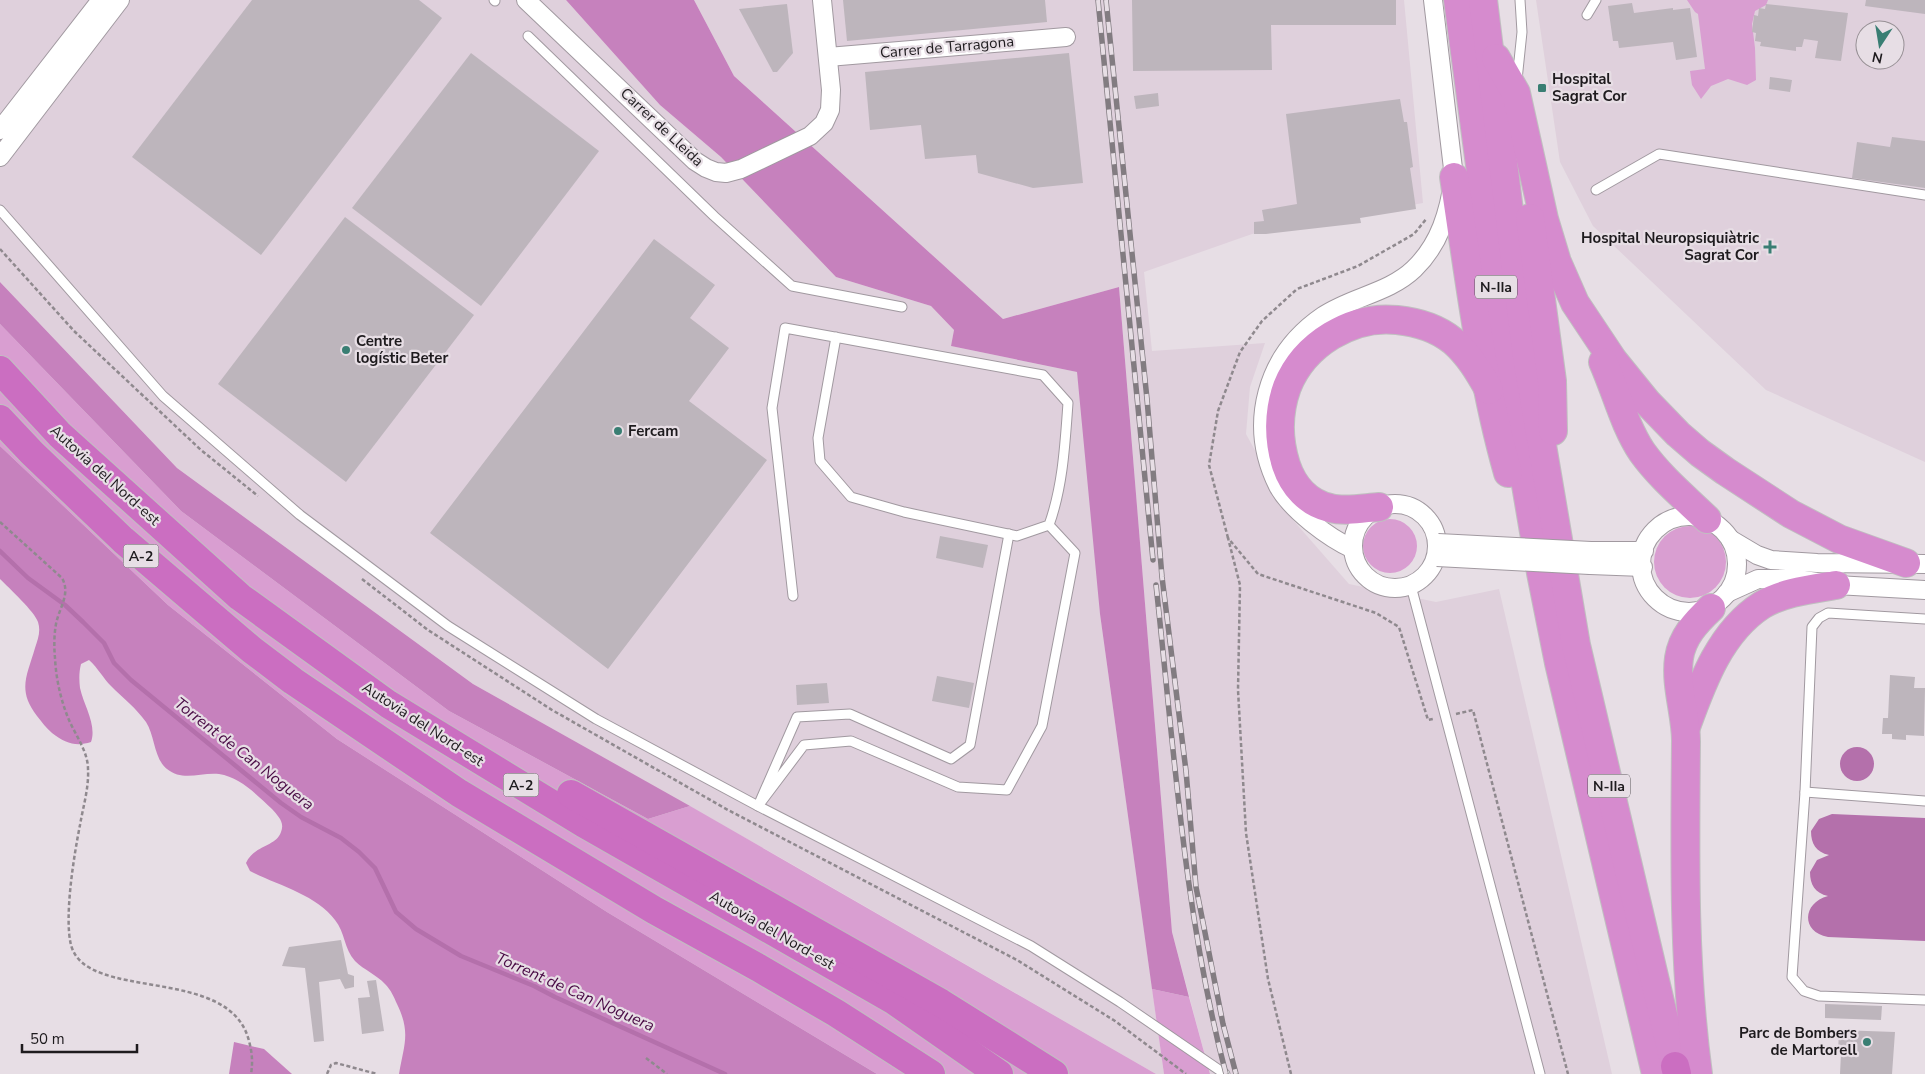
<svg xmlns="http://www.w3.org/2000/svg" width="1925" height="1074" viewBox="0 0 1925 1074" font-family="'Nunito Sans',sans-serif">
	<style>
		.built { fill: #dfd0dc; fill-rule: evenodd }
		.green { fill: #d99ed1 }
		.forest { fill: #c681bd }
		.water { fill: #b470ab }
		.lines { fill: none; stroke-linecap: round; stroke-linejoin: round }
		.stream { stroke: #b470ab; stroke-width: 4.5 }
		.building { fill: #bdb5bc }
		.service-casing { stroke: #a199a0; stroke-width: 11 }
		.minor-casing { stroke: #a199a0; stroke-width: 20 }
		.trunk-casing { stroke: #c0bfc0; stroke-width: 30 }
		.motorway-casing { stroke: #c0bfc0; stroke-width: 30 }
		.path { stroke: #8f898e; stroke-width: 2.5; stroke-dasharray: 4 2.5; stroke-linecap: butt }
		.service { stroke: #fff; stroke-width: 9 }
		.minor { stroke: #fff; stroke-width: 18 }
		.trunk { stroke: #d68bce; stroke-width: 28 }
		.motorway { stroke: #cb6ec1; stroke-width: 28 }
		.rail-casing { stroke: #827c81; stroke-width: 5.5 }
		.rail { stroke: #e7dee5; stroke-width: 4; stroke-dasharray: 11; stroke-linecap: butt }
		.minor-bridge-casing { stroke: #a199a0; stroke-width: 20; stroke-linecap: butt }
		.minor-bridge { stroke: #fff; stroke-width: 18 }
		.poi-dot { fill: #397e73; stroke: #e7dee5; stroke-width: 2 }
		.labels { text-anchor: middle; dominant-baseline: central; stroke-width: 4.5; stroke-linejoin: round; paint-order: stroke }
		.shield { fill: #e7dee5; stroke: #5a565a; stroke-width: 1 }
		.shield-label { font-size: 14px; font-weight: bold; fill: #1e1b1e }
		.street-label { font-size: 15px; fill: #1e1b1e; stroke: #e7dee5 }
		.poi-label { font-size: 15px; font-weight: bold; fill: #1e1b1e; stroke: #e7dee5; text-anchor: start }
		.water-label { font-size: 16px; font-style: italic; fill: #490b45; stroke: #e7dee5 }
	</style>
	<rect width="100%" height="100%" fill="#e7dee5"/>
	<g class="built">
		<polygon points="0,0 566,0 660,105 721,157 836,277 931,306 954,330 951,346 1077,372 1094,504 1100,614 1164,1074 1156,1074 795,866 473,684 177,468 0,282"/>
		<polygon points="694,0 1404,0 1423,203 1252,234 1144,272 1152,351 1265,343 1250,387 1246,434 1293,520 1349,584 1436,602 1499,589 1612,1074 1210,1074 1172,932 1119,287 1003,319 734,76"/>
		<path d="M1536 0H1925V462L1766 390 1593 226 1560 162ZM1865 30H1895V60H1865Z"/>
	</g>
	<g class="green">
		<polygon points="1687,0 1768,0 1766,5 1755,11 1752,24 1755,48 1756,80 1747,85 1728,79 1711,86 1701,99 1692,85 1690,71 1705,69 1698,14 1695,12"/>
		<polygon points="0,324 181,511 449,711 648,819 690,806 1156,1074 877,1074 607,912 337,739 168,605 0,446"/>
		<circle cx="1390" cy="546" r="27"/>
		<circle cx="1690" cy="562" r="36"/>
		<polygon points="1152,989 1189,997 1210,1074 1164,1074"/>
	</g>
	<g class="forest">
		<polygon points="566,0 694,0 734,76 1003,319 1119,287 1172,932 1189,997 1152,989 1100,614 1077,372 951,346 954,330 931,306 836,277 721,157 660,105"/>
		<polygon points="0,282 177,468 473,684 690,806 648,819 449,711 181,511 0,324"/>
		<path d="M0 446 168 605 337 739 607 912 877 1074H399C404 1044 411 1033 397 1004 394 997 391 990 385 984 377 975 364 970 355 961 344 949 345 932 335 920 317 895 277 885 250 871L246 863C254 845 276 847 281 832 285 822 278 816 272 809 257 795 240 777 219 774 201 772 183 782 167 769 154 759 155 736 146 722 136 708 123 698 111 686 103 678 98 668 89 660L81 664C79 672 79 680 80 688 84 706 97 725 91 742 76 747 65 743 52 733 46 728 42 722 37 716 17 690 27 676 35 648 38 639 41 631 38 622 35 612 9 588 0 579Z"/>
		<polygon points="234,1042 264,1049 292,1074 229,1074"/>
	</g>
	<g class="water">
		<circle cx="1857" cy="764" r="17"/>
		<path d="M1832 814 1925 818V941L1828 937C1801 932 1802 903 1828 896 1815 893 1810 885 1810 872L1817 860 1829 855C1816 852 1811 844 1811 831L1819 819Z"/>
	</g>
	<g class="lines">
		<polyline class="stream" points="0,551 28,578 65,605 83,622 104,643 114,663 131,680 281,803 301,817 341,838 359,852 375,868 396,912 416,929 461,956 534,986 555,997 725,1074"/>
	</g>
	<g class="building">
		<polygon points="252,0 419,0 442,18 261,255 132,157"/>
		<polygon points="843,0 1045,0 1047,22 847,41"/>
		<polygon points="1132,0 1396,0 1396,25 1271,25 1272,70 1133,71"/>
		<polygon points="1866,0 1925,0 1925,14 1865,6"/>
		<polygon points="1632,3 1634,13 1673,8 1673,10 1690,8 1697,57 1676,60 1673,42 1619,48 1618,41 1613,41 1608,6"/>
		<polygon points="787,4 793,53 777,72 773,72 739,9"/>
		<polygon points="1766,4 1848,13 1841,61 1815,58 1818,41 1804,39 1802,47 1796,47 1796,51 1760,46 1761,42 1755,41 1756,33 1752,32 1754,15 1758,16 1759,8 1765,9"/>
		<polygon points="471,53 599,151 481,306 352,208"/>
		<polygon points="1069,53 1083,183 1033,188 978,173 976,155 925,159 921,125 870,130 865,72"/>
		<polygon points="1770,77 1792,80 1790,92 1769,89"/>
		<polygon points="1158,93 1159,106 1136,109 1134,96"/>
		<polygon points="1400,99 1404,122 1407,122 1413,167 1410,168 1416,209 1360,218 1361,223 1266,234 1254,234 1254,222 1264,221 1262,210 1297,204 1286,114"/>
		<polygon points="1892,137 1925,141 1925,188 1852,178 1857,142 1890,147"/>
		<polygon points="345,217 474,315 346,482 218,384"/>
		<polygon points="654,239 715,285 690,318 729,348 689,401 767,460 608,669 430,533"/>
		<polygon points="940,536 988,545 983,568 936,558"/>
		<polygon points="1890,675 1915,677 1914,688 1925,688 1924,736 1906,735 1906,740 1892,739 1892,734 1882,734 1883,718 1888,718"/>
		<polygon points="937,676 974,683 969,708 932,701"/>
		<polygon points="827,683 829,703 797,705 796,685"/>
		<polygon points="341,940 348,974 354,976 354,987 345,989 340,979 319,982 324,1041 314,1042 305,968 282,966 289,947"/>
		<polygon points="376,980 384,1031 362,1034 358,998 370,997 367,981"/>
		<polygon points="1825,1004 1882,1006 1881,1020 1825,1018"/>
		<polygon points="1839,1030 1895,1032 1892,1074 1840,1074 1841,1053 1838,1053"/>
	</g>
	<g class="lines">
		<g class="service-casing">
			<g id="service">
				<polyline points="494,0 495,1"/>
				<polyline points="1587,15 1596,0"/>
				<polyline points="528,36 714,216 792,286 902,307"/>
				<polyline points="1517,80 1522,32 1520,0"/>
				<polyline points="1596,190 1659,154 1925,195"/>
				<polyline points="0,210 163,396 300,515 448,626 596,719 758,806 1031,946 1120,1002 1225,1074"/>
				<polyline points="1009,534 970,745 951,759 850,714 797,717 758,806 804,745 851,741 958,787 1007,790 1042,726 1075,553 1049,525"/>
				<polyline points="1411,586 1540,1074"/>
				<path d="M793 596 772 408 785 328 1043 375 1068 403C1065 444 1063 486 1049 525L1017 536 904 512 851 497 820 461 818 438 836 337"/>
				<polyline points="1925,619 1828,613 1819,618 1812,627 1805,792 1792,977 1804,991 1819,996 1925,1000"/>
				<polyline points="1805,792 1925,801"/>
			</g>
		</g>
		<g class="minor-casing">
			<g id="minor">
				<polyline points="526,0 695,161 706,168 716,172 726,173 741,169 810,136 824,123 830,110 831,90 822,0"/>
				<polyline points="828,57 1066,37"/>
				<polyline points="0,130 101,0"/>
				<polyline points="0,157 120,0"/>
				<circle cx="1395" cy="546" r="42"/>
				<circle cx="1689" cy="564" r="48"/>
				<polyline points="1730,539 1757,555 1771,560 1817,563 1925,564"/>
				<path d="M1353 549C1329 538 1291 510 1278 486 1247 424 1266 355 1323 316 1351 297 1389 293 1414 269 1440 244 1449 212 1454 177L1433 0"/>
				<polyline points="1591,551 1644,551"/>
				<polyline points="1590,565 1643,567"/>
				<polyline points="1727,593 1758,579 1797,579 1836,585 1925,590"/>
			</g>
		</g>
		<g class="trunk-casing">
			<g id="trunk">
				<polyline points="1458,0 1511,397 1541,573 1559,663 1656,1074"/>
				<polyline points="1483,0 1527,357 1576,645 1677,1074"/>
				<polyline points="1496,58 1516,93 1544,219 1557,262 1575,303 1613,360 1647,402 1678,434 1700,453 1725,471 1791,514 1839,539 1906,563"/>
				<path d="M1454 177C1469 275 1481 378 1508 473"/>
				<polyline points="1530,218 1552,381 1553,431"/>
				<path d="M1603 362C1616 391 1624 425 1642 452 1660 477 1684 497 1707 519"/>
				<path d="M1379 507C1364 508 1345 512 1330 508 1308 503 1293 486 1286 465 1278 440 1278 412 1287 387 1304 344 1352 315 1397 320 1417 322 1437 328 1453 341 1469 355 1479 372 1489 390"/>
				<path d="M1686 727C1702 683 1720 632 1762 605 1783 592 1812 589 1836 585"/>
				<path d="M1698 1074C1683 964 1685 852 1686 741 1686 714 1675 685 1679 658 1682 637 1696 622 1711 608"/>
			</g>
		</g>
		<g class="motorway-casing">
			<g id="motorway">
				<polyline points="0,370 60,435 240,597 388,704 583,823 893,1000 999,1074"/>
				<polyline points="0,419 32,453 123,540 252,650 293,681 459,793 654,910 759,968 836,1013 931,1074"/>
				<polyline points="571,794 941,1003 1054,1074"/>
				<polyline points="1675,1066 1677,1074"/>
			</g>
		</g>
		<g class="path">
			<polyline points="0,249 74,331 201,450 258,496"/>
			<path d="M0 522 62 578C71 594 59 608 56 624 54 635 54 647 55 658 56 679 61 701 69 720 76 736 88 752 88 769 89 788 83 807 80 825 74 855 64 917 71 945 86 1003 230 964 249 1041 252 1052 253 1062 251 1074"/>
			<polyline points="1228,538 1209,465 1218,411 1240,352 1262,321 1297,289 1358,266 1414,234 1427,218"/>
			<polyline points="362,579 428,630 552,710 728,810 1017,960 1115,1021 1186,1074"/>
			<polyline points="1456,714 1473,710 1568,1074"/>
			<polyline points="646,1058 667,1074"/>
			<polyline points="327,1074 331,1065 336,1063 377,1074"/>
			<polyline points="1291,1074 1268,979 1246,833 1238,690 1240,585 1228,538 1258,574 1376,613 1399,627 1428,720 1433,719"/>
		</g>
		<use href="#service" class="service"/>
		<use href="#minor" class="minor"/>
		<use href="#trunk" class="trunk"/>
		<use href="#motorway" class="motorway"/>
		<g class="rail-casing">
			<g id="rail">
				<polyline points="1098,0 1153,560"/>
				<polyline points="1106,0 1147,399 1162,577 1186,771 1196,887 1223,1024 1236,1074"/>
				<path d="M1156 585C1174 748 1184 915 1226 1074"/>
			</g>
		</g>
		<use href="#rail" class="rail"/>
		<g class="minor-bridge-casing">
			<g id="minor-bridge">
				<polyline points="1438,543 1591,551"/>
				<polyline points="1437,557 1590,565"/>
			</g>
		</g>
		<use href="#minor-bridge" class="minor-bridge"/>
	</g>
	<g class="poi-dot">
		<rect x="1537" y="83" width="10" height="10" rx="2.5"/>
		<path d="M1767.5 239.5h5v5h5v5h-5v5h-5v-5h-5v-5h5z"/>
		<circle cx="346" cy="350" r="5"/>
		<circle cx="618" cy="431" r="5"/>
		<circle cx="1867" cy="1042" r="5"/>
	</g>
	<g class="labels">
		<g class="shield">
			<rect x="1475" y="275.5" width="42" height="23" rx="4"/>
			<rect x="123.5" y="544.5" width="35" height="23" rx="4"/>
			<rect x="503.5" y="773.5" width="35" height="23" rx="4"/>
			<rect x="1588" y="774.5" width="42" height="23" rx="4"/>
		</g>
		<g class="shield-label">
			<text x="1496" y="287">N-IIa</text>
			<text x="141" y="556">A-2</text>
			<text x="521" y="785">A-2</text>
			<text x="1609" y="786">N-IIa</text>
		</g>
		<g class="street-label">
			<text transform="translate(947 47) rotate(-5)">Carrer de Tarragona</text>
			<text transform="translate(662 127) rotate(43)">Carrer de Lleida</text>
			<text transform="translate(105 475) rotate(42)">Autovia del Nord-est</text>
			<text transform="translate(423 724) rotate(33)">Autovia del Nord-est</text>
			<text transform="translate(772 930) rotate(30)">Autovia del Nord-est</text>
		</g>
		<g class="poi-label">
			<text x="1552" y="79">Hospital<tspan x="1552" dy="17">Sagrat Cor</tspan></text>
			<text x="1759" y="238" text-anchor="end">Hospital Neuropsiquiàtric<tspan x="1759" dy="17">Sagrat Cor</tspan></text>
			<text x="356" y="341">Centre<tspan x="356" dy="17">logístic Beter</tspan></text>
			<text x="628" y="431">Fercam</text>
			<text x="1857" y="1033" text-anchor="end">Parc de Bombers<tspan x="1857" dy="17">de Martorell</tspan></text>
		</g>
		<g class="water-label">
			<text transform="translate(244 754) rotate(38)">Torrent de Can Noguera</text>
			<text transform="translate(575 992) rotate(24)">Torrent de Can Noguera</text>
		</g>
	</g>
	<g transform="translate(1880 45) rotate(192)"><circle r="24" fill="#e7dee5" stroke="#979095"/>
	<path d="M0-4L9 19L0 12L-9 19Z" fill="#397e73"/>
	<text y="-8" font-size="14" font-weight="bold" text-anchor="middle" fill="#1e1b1e">N</text>
	</g>
	<path d="M22 1044v8h115v-8" fill="none" stroke="#1e1b1e" stroke-width="2.5"/>
	<text x="30" y="1044" font-size="15" fill="#1e1b1e" stroke="#e7dee5" stroke-width="4" paint-order="stroke">50 m</text>
</svg>
